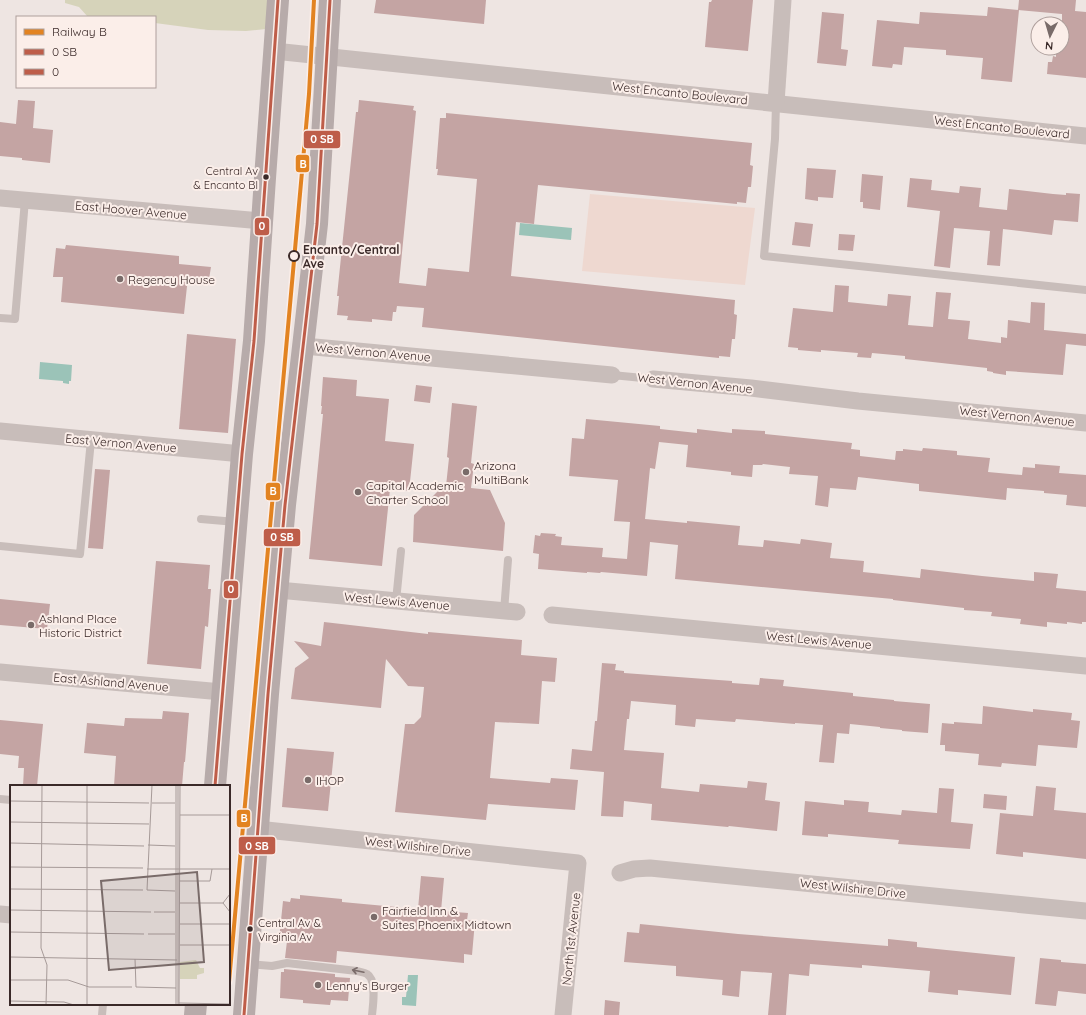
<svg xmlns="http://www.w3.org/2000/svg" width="1086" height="1015" viewBox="0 0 1086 1015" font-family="Quicksand,sans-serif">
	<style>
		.green { fill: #d6d3ba }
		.plaza { fill: #eed8d0 }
		.water { fill: #9bc3b8 }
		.building { fill: #c4a4a3 }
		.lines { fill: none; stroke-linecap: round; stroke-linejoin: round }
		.service { stroke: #c8bdba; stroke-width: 8 }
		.minor { stroke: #c8bdba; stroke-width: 17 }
		.primary { stroke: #b7abaa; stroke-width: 22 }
		.bus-1-casing { stroke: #fbeee9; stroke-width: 6 }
		.bus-2-casing { stroke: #fbeee9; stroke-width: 6 }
		.bus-1 { stroke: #be5d49; stroke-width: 3 }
		.bus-2 { stroke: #be5d49; stroke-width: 3 }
		.rail-1-casing { stroke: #fbeee9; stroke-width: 7 }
		.rail-1 { stroke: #e28321; stroke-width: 4 }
		.oneway { stroke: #7a6c6a }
		.bus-dot { fill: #3a2928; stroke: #fbeee9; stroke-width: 1.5 }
		.stop-dot { fill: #fbeee9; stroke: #3a2928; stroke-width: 2 }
		.poi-dot { fill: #796b69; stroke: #fbeee9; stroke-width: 1.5 }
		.labels { text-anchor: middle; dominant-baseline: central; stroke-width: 4; stroke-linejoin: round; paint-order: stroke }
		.bus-label { font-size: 11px; fill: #3a2928; stroke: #fbeee9; text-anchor: end }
		.street-label { font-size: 12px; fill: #3a2928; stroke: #fbeee9 }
		.stop-label { font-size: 12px; font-weight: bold; fill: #3a2928; stroke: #fbeee9; text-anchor: start }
		.poi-label { font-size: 12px; fill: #3a2928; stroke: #fbeee9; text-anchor: start }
		.inset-road { fill: none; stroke: #a69a98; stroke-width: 1 }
		.view { fill: #796b69; fill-opacity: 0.15; stroke: #796b69; stroke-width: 2 }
		.inset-edge { fill: none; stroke: #3a2928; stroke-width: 2 }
		.line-badge { stroke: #fbeee9; stroke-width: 1.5 }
		.badge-label { font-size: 11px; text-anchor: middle; font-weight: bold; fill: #fff }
	</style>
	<rect width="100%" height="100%" fill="#eee5e2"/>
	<polygon class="green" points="65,0 278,0 276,28 246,31 208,30 155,23 155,17 88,17 79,7 65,3"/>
	<polygon class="plaza" points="590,194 755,208 745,285 582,271"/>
	<g class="water">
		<polygon points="520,223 572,228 571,240 519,235"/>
		<polygon points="40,362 72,365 71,381 69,381 69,384 63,383 63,381 39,379"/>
		<polygon points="408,975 418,975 416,1006 402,1005 402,997 406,997"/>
	</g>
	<g class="building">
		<polygon points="376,0 486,0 484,24 374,13"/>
		<polygon points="712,0 753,0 748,51 705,47 709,2 711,2"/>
		<polygon points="1019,0 1076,0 1075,11 1086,12 1086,78 1047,74 1048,62 1052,62 1053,56 1056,57 1056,48 1062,48 1062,14 1018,10"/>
		<polygon points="988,7 1019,10 1012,82 981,79 983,58 946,55 946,50 904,47 902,65 893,64 892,68 872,66 877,20 919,24 920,12 987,16"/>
		<polygon points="822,12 844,14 841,49 848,50 846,66 817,63"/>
		<polygon points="18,100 35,101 33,128 53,130 50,163 22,160 22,158 0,156 0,122 16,124"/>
		<polygon points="359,100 414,106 413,110 416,111 399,283 426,286 428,268 469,272 477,179 437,175 438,169 436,169 440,118 446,118 446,113 752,143 750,165 753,166 751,187 748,187 746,203 737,202 737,204 538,185 534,224 516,222 511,276 735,300 734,314 737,315 735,339 732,339 730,357 719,356 719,358 422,327 424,308 397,306 396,312 393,312 392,321 372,319 372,322 347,320 348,316 337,315 339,296 337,296 356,112 358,112"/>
		<polygon points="807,168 836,170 833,198 818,197 818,201 805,199"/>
		<polygon points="862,174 883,176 880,210 863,208 863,202 860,202"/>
		<polygon points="910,178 932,180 931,190 959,193 960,186 981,188 979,207 1007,210 1009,189 1053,194 1066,195 1066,193 1080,194 1078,222 1054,220 1052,235 1003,229 1000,266 987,265 990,231 954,228 950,268 934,266 940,211 907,207"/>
		<polygon points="795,222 813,224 810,247 792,245"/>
		<polygon points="839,234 855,235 853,251 838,250"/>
		<polygon points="66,245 179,256 179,264 211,267 209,279 188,277 184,314 61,302 63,277 53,277 56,248 65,249"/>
		<polygon points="835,285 849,286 848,302 887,306 888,294 911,296 908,325 933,327 936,292 951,293 948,319 970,321 968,339 1001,343 1001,337 1007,338 1008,320 1030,323 1031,302 1045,303 1044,330 1086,334 1086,346 1066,344 1063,375 1006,371 1006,375 993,373 993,372 987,371 987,368 905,359 905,356 872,353 871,358 857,357 858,353 821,350 821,352 798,350 798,348 788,347 793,308 833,312"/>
		<polygon points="187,334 236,339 228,433 179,429"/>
		<polygon points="323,377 357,380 356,396 389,399 385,441 414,444 409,491 390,489 382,566 309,559 323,414 321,414 322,406 321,406"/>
		<polygon points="416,385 432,387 430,403 414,401"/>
		<polygon points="452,403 477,406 471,463 474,464 471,488 490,490 505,523 503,551 413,542 414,515 444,485 446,486 449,458 447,457"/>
		<polygon points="586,419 660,426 660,429 697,433 697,429 732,433 732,429 765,431 765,434 852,443 851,449 860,450 860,456 895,460 896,451 903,451 903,449 922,451 923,448 957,451 957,455 990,458 988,472 1022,475 1023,467 1035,468 1035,464 1060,466 1059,473 1086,475 1086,507 1066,505 1067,495 1044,493 1044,491 1007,488 1006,500 919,491 919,484 858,477 856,490 830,488 828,507 815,505 818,476 789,474 790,467 763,464 762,465 753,465 752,477 731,475 731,472 686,467 688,445 659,442 655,469 650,468 645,519 687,523 687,521 740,526 738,545 763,547 764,540 800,544 801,539 832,543 830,558 864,561 863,572 920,578 921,569 982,576 1034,581 1034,572 1058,574 1056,588 1086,591 1086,622 1082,622 1082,624 1067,622 1067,624 1047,622 1047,627 1020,624 1021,619 991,616 992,612 964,610 964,608 893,600 893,599 675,579 678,545 650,542 647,576 601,572 600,573 587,572 587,573 538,569 539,554 533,553 535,535 540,536 541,533 556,534 555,536 562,537 561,545 603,548 602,557 627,559 630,522 614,521 618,480 569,476 572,438 584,439"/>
		<polygon points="95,469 110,470 103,549 88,548"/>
		<polygon points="156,561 210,565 208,589 211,589 208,627 205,626 201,669 147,664"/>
		<polygon points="0,599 50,604 47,629 0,625"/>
		<polygon points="324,622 428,634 428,632 522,640 521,655 557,658 555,682 542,681 539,724 495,722 490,778 550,783 551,778 578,780 575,810 488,804 486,820 395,812 405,724 414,724 421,717 424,687 408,686 386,659 381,708 291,699 295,668 309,658 294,641 321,646"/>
		<polygon points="602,663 616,664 615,670 624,671 624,673 732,681 732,683 759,685 760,678 784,680 783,686 853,693 853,696 894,700 894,701 930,704 928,733 902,731 902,730 880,728 880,727 850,724 849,734 837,733 834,763 819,762 823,725 795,723 795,724 736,719 735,722 696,719 695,727 675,725 676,705 631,701 629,719 627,719 624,750 664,753 661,788 699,792 700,784 747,788 748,781 767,783 765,800 780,802 777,831 729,826 728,827 651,820 652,804 624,801 623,817 601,816 604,772 570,769 572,749 592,751 595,721 597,721"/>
		<polygon points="983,706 1033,712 1033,709 1072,713 1071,720 1080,721 1077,748 1038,745 1036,766 1002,763 1001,767 978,765 979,754 945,751 945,745 940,745 942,723 954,724 954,722 982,724"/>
		<polygon points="163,711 189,713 185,762 184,762 182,786 114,786 116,756 84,753 87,723 124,726 125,718 162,719"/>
		<polygon points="0,720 43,724 37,786 23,786 24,768 18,768 19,756 0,754"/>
		<polygon points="287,748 334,752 328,811 282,807"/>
		<polygon points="1036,786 1056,788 1054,810 1086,813 1086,859 1023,852 1023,857 996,854 1000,813 1033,816"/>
		<polygon points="939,788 954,789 951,822 973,824 970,849 898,844 899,840 828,834 828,837 802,835 805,801 844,805 844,800 869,802 868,812 901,815 902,810 937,813"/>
		<polygon points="984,794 1007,796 1006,810 983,808"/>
		<polygon points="421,876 444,878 441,911 468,913 467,920 475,921 472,955 464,954 464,963 337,951 336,963 285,958 287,941 279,940 283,901 290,902 291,898 300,899 300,895 342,899 342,902 418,909"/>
		<polygon points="640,924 738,934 888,946 888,939 917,942 917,947 1015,957 1011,995 958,990 958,995 928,992 930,971 862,965 862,968 810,964 809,976 789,974 786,1015 768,1015 772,973 741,971 739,997 722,995 723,980 676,976 676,966 624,962 627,932 639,933"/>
		<polygon points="1040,958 1061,960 1061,962 1086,964 1086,994 1058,991 1056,1006 1035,1004"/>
		<polygon points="284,969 335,974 335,977 350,978 348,1001 331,1000 330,1005 303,1003 303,1000 280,998 281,972 284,972"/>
		<polygon points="605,1000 620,1002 619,1015 604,1015"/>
	</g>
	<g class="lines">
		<g class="service">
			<polyline points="776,103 775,139 764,256 1086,290"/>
			<polyline points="0,318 15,319 25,200"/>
			<polyline points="612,375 653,379"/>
			<polyline points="201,519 236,522"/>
			<polyline points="0,546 80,554 91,440"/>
			<polyline points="396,601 401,551"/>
			<polyline points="504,611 508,560"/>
			<polyline points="0,799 11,800"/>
			<path d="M248 964 272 966 287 963 357 971C360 972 364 972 367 974 377 980 373 1005 372 1015"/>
			<polyline points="102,1015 103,1004"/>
		</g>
		<g class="minor">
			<polyline points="274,51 1086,136"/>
			<polyline points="776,103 783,0"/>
			<polyline points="0,198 262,221"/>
			<polyline points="304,346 612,375"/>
			<polyline points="653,379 751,388 858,401 1086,423"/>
			<polyline points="0,431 242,454"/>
			<polyline points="278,590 517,612"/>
			<polyline points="552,615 1086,666"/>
			<polyline points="0,672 222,692"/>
			<polyline points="257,829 578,863 563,1015"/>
			<polyline points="620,873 634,869 650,868 1086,911"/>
			<polyline points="0,914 11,915"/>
		</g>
		<g class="primary">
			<polyline points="215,786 242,454 254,341 265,178 278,0"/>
			<polyline points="195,1015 196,1004"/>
			<polyline points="244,1015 268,694 285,505 317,224 330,0"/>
		</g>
		<g class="bus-1-casing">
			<polyline id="bus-1" points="244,1015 268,694 285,505 317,224 330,0"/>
		</g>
		<g class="bus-2-casing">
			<polyline id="bus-2" points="215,786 242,454 254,341 278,0"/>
		</g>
		<use href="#bus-1" class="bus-1"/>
		<use href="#bus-2" class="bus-2"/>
		<g class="rail-1-casing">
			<polyline id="rail-1" points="229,982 309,94 314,0"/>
		</g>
		<use href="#rail-1" class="rail-1"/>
	</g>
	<defs><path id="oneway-shaft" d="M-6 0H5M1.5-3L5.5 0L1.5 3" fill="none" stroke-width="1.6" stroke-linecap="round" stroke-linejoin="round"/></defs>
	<use class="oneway" href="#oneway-shaft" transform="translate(358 971) rotate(-168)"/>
	<g class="bus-dot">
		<circle cx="266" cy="177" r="3.5"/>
		<circle cx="250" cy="929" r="3.5"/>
	</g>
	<circle class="stop-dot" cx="294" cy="256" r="5"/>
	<g class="poi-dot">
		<circle cx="120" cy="279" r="4"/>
		<circle cx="466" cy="472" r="4"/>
		<circle cx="358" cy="492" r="4"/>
		<circle cx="31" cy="625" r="4"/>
		<circle cx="308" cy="780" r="4"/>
		<circle cx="374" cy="917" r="4"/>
		<circle cx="318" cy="985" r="4"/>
	</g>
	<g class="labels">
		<g class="bus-label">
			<text x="258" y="171">Central Av<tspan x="258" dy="14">&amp; Encanto Bl</tspan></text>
			<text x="258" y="923" text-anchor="start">Central Av &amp;<tspan x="258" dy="14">Virginia Av</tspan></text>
		</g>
		<g class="street-label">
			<text transform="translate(680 93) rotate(6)">West Encanto Boulevard</text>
			<text transform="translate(1002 127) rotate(6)">West Encanto Boulevard</text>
			<text transform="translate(131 210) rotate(5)">East Hoover Avenue</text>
			<text transform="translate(373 352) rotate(5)">West Vernon Avenue</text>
			<text transform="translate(695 383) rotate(6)">West Vernon Avenue</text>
			<text transform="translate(1017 416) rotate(6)">West Vernon Avenue</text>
			<text transform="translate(121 443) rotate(5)">East Vernon Avenue</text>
			<text transform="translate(397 601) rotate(5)">West Lewis Avenue</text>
			<text transform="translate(819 640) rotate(5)">West Lewis Avenue</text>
			<text transform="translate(111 682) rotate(5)">East Ashland Avenue</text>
			<text transform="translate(418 846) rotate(6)">West Wilshire Drive</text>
			<text transform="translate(853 888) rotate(6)">West Wilshire Drive</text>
			<text transform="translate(571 939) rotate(-84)">North 1st Avenue</text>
		</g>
		<g class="stop-label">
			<text x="303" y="249">Encanto/Central<tspan x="303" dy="14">Ave</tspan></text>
		</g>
		<g class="poi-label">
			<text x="128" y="279">Regency House</text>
			<text x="474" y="465">Arizona<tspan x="474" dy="14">MultiBank</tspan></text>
			<text x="366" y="485">Capital Academic<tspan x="366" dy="14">Charter School</tspan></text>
			<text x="39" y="618">Ashland Place<tspan x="39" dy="14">Historic District</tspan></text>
			<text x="316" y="780">IHOP</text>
			<text x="382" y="910">Fairfield Inn &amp;<tspan x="382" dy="14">Suites Phoenix Midtown</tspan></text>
			<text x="326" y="985">Lenny's Burger</text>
		</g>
	</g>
	<g transform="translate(10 785)">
		<rect width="220" height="220" fill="#eee5e2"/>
		<path d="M186 175 190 183H194V188L187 190V194H170V177Z" fill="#d6d3ba"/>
		<path class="inset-road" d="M32 0 31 163 37 180 36 220M142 0 137 105 165 106M166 0V220M0 16 139 18M142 18H165M170 30H220M0 37 139 39M0 58 134 61M138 60 165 61M0 82 133 83M137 84H220M169 96H200L202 84M0 104 133 105M220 109 213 118 220 127M170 118H213M0 125 141 127M144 127H165M170 139H220M0 147 134 149M138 149H165M170 160H220M0 172 167 175M125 174 126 202 166 203M0 195H58L79 202H122M0 216 54 217 64 220M169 218 220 219M77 220V0M168 220V0M169 220 170 0"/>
		<path class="view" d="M187 87 194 177 99 185 91 96Z"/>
		<rect width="220" height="220" class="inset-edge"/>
	</g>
	<g class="line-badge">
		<rect x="303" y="130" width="38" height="19" rx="4" fill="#be5d49"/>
		<rect x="295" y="154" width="15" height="19" rx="4" fill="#e28321"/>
		<rect x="254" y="217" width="16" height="19" rx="4" fill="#be5d49"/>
		<rect x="265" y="482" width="16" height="19" rx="4" fill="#e28321"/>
		<rect x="263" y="528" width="38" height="19" rx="4" fill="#be5d49"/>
		<rect x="223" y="580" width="16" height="19" rx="4" fill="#be5d49"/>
		<rect x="236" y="809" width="15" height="19" rx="4" fill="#e28321"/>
		<rect x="238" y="836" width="38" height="19" rx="4" fill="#be5d49"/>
	</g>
	<g class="badge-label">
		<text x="322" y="143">0 SB</text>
		<text x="303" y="168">B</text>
		<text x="262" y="230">0</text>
		<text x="273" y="495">B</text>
		<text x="282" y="541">0 SB</text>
		<text x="231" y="593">0</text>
		<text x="244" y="822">B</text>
		<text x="257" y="850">0 SB</text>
	</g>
	<rect x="16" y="16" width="140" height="72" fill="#fbeee9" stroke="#ae9f9c"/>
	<rect x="24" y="29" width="20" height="6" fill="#e28321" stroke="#ae9f9c"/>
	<text x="52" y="36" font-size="12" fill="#3a2928">Railway B</text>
	<rect x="24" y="49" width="20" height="6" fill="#be5d49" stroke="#ae9f9c"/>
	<text x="52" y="56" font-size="12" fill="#3a2928">0 SB</text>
	<rect x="24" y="69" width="20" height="6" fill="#be5d49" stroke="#ae9f9c"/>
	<text x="52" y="76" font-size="12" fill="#3a2928">0</text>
	<g transform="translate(1050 36) rotate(185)"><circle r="19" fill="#fbeee9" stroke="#ae9f9c"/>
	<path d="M0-3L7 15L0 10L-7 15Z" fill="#796b69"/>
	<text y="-6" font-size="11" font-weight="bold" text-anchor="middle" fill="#3a2928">N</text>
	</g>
</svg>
